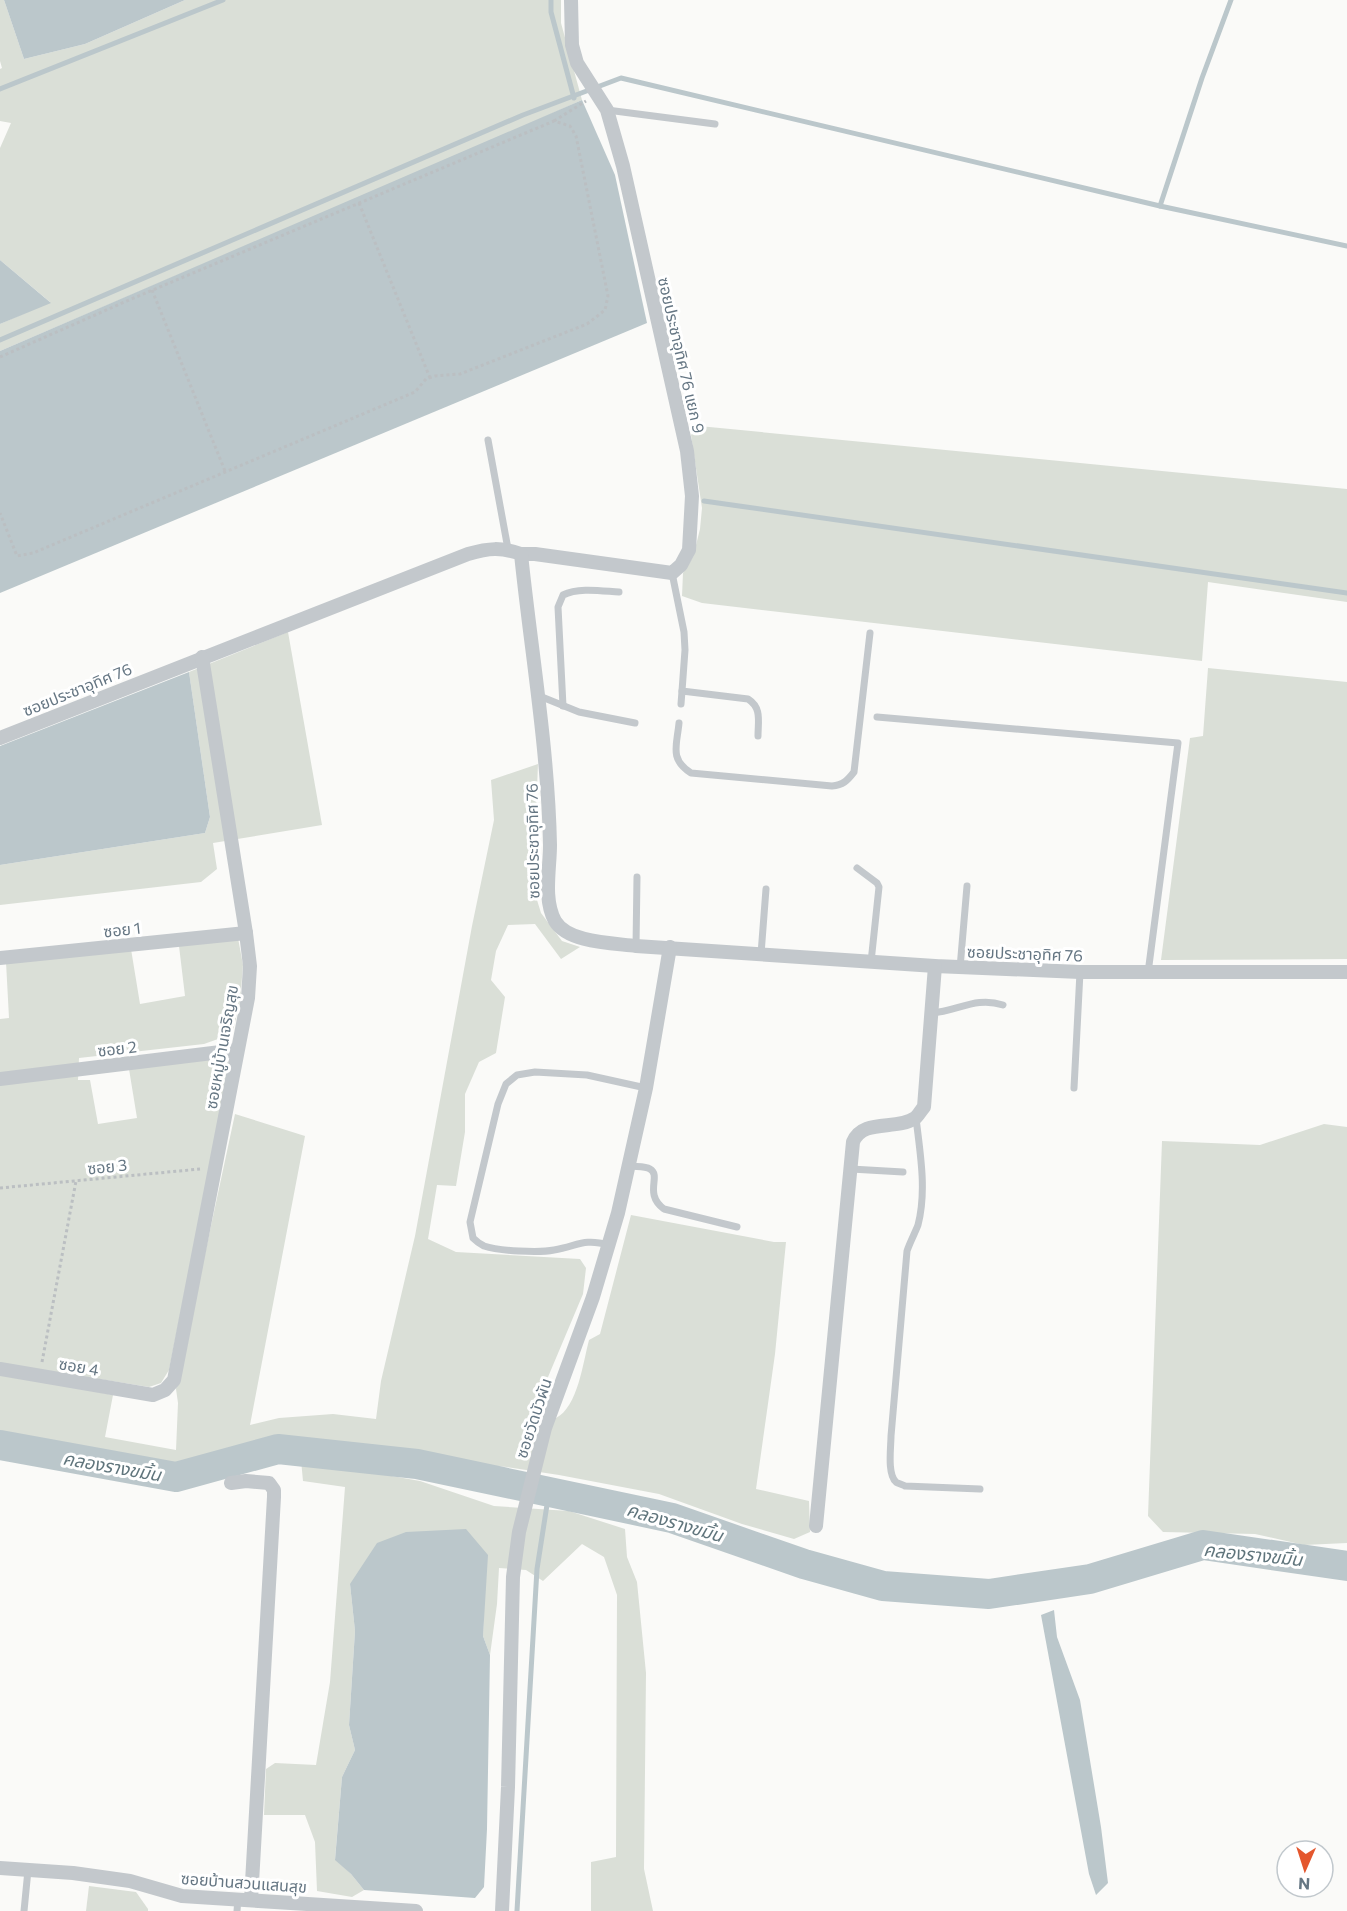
<svg xmlns="http://www.w3.org/2000/svg" width="1347" height="1911" viewBox="0 0 1347 1911" font-family="Commissioner,'Noto Sans Thai',sans-serif">
	<style>
		.green { fill: #dadfd7 }
		.water { fill: #bbc7cb }
		.lines { fill: none; stroke-linecap: round; stroke-linejoin: round }
		.stream { stroke: #bbc7cb; stroke-width: 5 }
		.river { stroke: #bbc7cb; stroke-width: 30 }
		.path { stroke: #bbbfc2; stroke-width: 3; stroke-dasharray: 3 3; stroke-linecap: butt }
		.lane { stroke: #c3c8cc; stroke-width: 7 }
		.street { stroke: #c3c8cc; stroke-width: 14 }
		.labels { text-anchor: middle; dominant-baseline: central; stroke-width: 6; stroke-linejoin: round; paint-order: stroke }
		.street-label { font-size: 16px; fill: #657683; stroke: #fff }
		.water-label { font-size: 18px; font-style: italic; fill: #60757c; stroke: #fff }
	</style>
	<rect width="100%" height="100%" fill="#fafaf8"/>
	<g class="green">
		<polygon points="0,0 4,0 24,59 85,44 185,0 561,0 561,23 582,100 493,140 0,351 0,324 50,302 0,260 0,148 11,123 0,121 0,69 2,68 0,61"/>
		<polygon points="699,426 1347,489 1347,602 1208,582 1202,661 702,603 682,596 683,573 693,557 700,529 702,508 691,435"/>
		<polygon points="288,632 322,825 213,843 217,869 201,882 0,905 0,865 205,833 210,817 189,672"/>
		<polygon points="1208,668 1347,682 1347,959 1161,960 1190,738 1203,736"/>
		<path d="M538 764 533 887 541 913 562 941 580 947 561 959 535 924 508 925 496 951 491 980 505 997 496 1053 479 1062 465 1094V1132L456 1186 437 1185 428 1239 456 1252 580 1259 586 1268 583 1294 540 1396V1410L556 1418C578 1407 583 1362 589 1340L600 1334 631 1215 774 1242H786L775 1354 756 1489 809 1501 810 1532 794 1539 742 1524 659 1494 559 1475 507 1467 367 1454 349 1447 304 1443H260L176 1470 120 1464 0 1440V1373L113 1395 105 1437 176 1450 178 1403 176 1389 235 1114 305 1136 250 1425 279 1418 333 1414 376 1419 381 1381 415 1236 472 926 494 820 491 780Z"/>
		<polygon points="238,938 243,965 240,1002 232,1034 204,1044 79,1058 78,1080 90,1080 98,1124 137,1118 129,1069 217,1057 228,1060 230,1067 169,1370 161,1383 149,1387 0,1363 0,1019 9,1018 6,962 131,949 140,1004 185,996 179,946"/>
		<polygon points="1324,1124 1347,1127 1347,1543 1304,1545 1255,1534 1163,1532 1148,1516 1162,1141 1260,1145"/>
		<polygon points="301,1460 420,1481 494,1506 569,1511 625,1529 627,1557 637,1582 646,1673 644,1869 653,1911 591,1911 591,1862 616,1857 617,1595 604,1557 582,1544 543,1581 526,1570 499,1568 497,1604 490,1655 483,1636 484,1606 350,1584 355,1631 349,1725 355,1750 342,1777 335,1859 351,1874 364,1890 352,1897 317,1891 315,1842 305,1815 264,1815 266,1769 275,1763 316,1765 330,1682 345,1487 303,1481"/>
		<polygon points="89,1886 136,1892 148,1909 148,1911 86,1911"/>
	</g>
	<g class="water">
		<polygon points="4,0 185,0 85,44 24,59"/>
		<polygon points="582,100 615,175 647,323 0,593 0,351"/>
		<polygon points="0,257 0,260 51,303 0,324"/>
		<polygon points="189,672 210,817 205,833 0,865 0,746"/>
		<polygon points="466,1529 488,1555 483,1636 490,1655 487,1829 484,1887 475,1898 364,1890 351,1874 335,1860 342,1777 355,1750 349,1725 355,1631 350,1584 377,1543 406,1532"/>
		<polygon points="1054,1610 1057,1637 1080,1700 1101,1827 1108,1883 1096,1895 1089,1874 1041,1615"/>
	</g>
	<g class="lines">
		<g class="stream">
			<polyline points="551,0 551,12 574,98"/>
			<polyline points="0,89 223,0"/>
			<polyline points="1160,206 1202,78 1231,0"/>
			<polyline points="0,340 523,115 621,78 1160,206 1347,246"/>
			<polyline points="704,501 1347,593"/>
			<polyline points="517,1911 537,1569 549,1492"/>
		</g>
		<polyline class="river" points="0,1445 176,1477 278,1449 417,1464 672,1518 804,1564 883,1586 989,1594 1090,1579 1203,1545 1347,1566"/>
		<g class="path">
			<polyline points="554,121 586,101"/>
			<polyline points="359,203 430,378"/>
			<polyline points="152,290 225,471"/>
			<polyline points="0,357 129,300 554,121 570,126 576,136 608,296 605,310 587,324 460,374 435,376 426,379 415,392 33,553 17,556 0,513"/>
			<polyline points="0,1188 200,1169"/>
			<polyline points="42,1362 76,1181"/>
		</g>
		<g class="lane">
			<polyline points="607,110 715,124"/>
			<polyline points="488,440 508,549"/>
			<path d="M672 573 684 632 685 650 682 691 748 699C762 708 758 721 758 736"/>
			<polyline points="537,695 579,712 635,723"/>
			<polyline points="681,704 682,691"/>
			<path d="M563 706 558 607 563 595C579 587 602 591 619 592"/>
			<polyline points="877,717 1178,743 1148,973"/>
			<path d="M679 723C677 745 669 759 691 773L832 786C843 785 847 781 854 772L870 633"/>
			<polyline points="857,868 877,883 879,887 871,962"/>
			<polyline points="636,946 637,877"/>
			<polyline points="761,954 766,889"/>
			<polyline points="960,968 967,886"/>
			<path d="M932 1013C958 1011 976 996 1003 1005"/>
			<polyline points="1074,1088 1080,972"/>
			<path d="M916 1118C920 1153 927 1190 918 1225 915 1233 910 1242 907 1251L891 1436C891 1447 887 1474 896 1482 897 1483 903 1485 905 1486L980 1489"/>
			<path d="M630 1166C636 1167 645 1166 650 1169 662 1176 643 1193 664 1209L737 1227"/>
			<polyline points="851,1169 903,1172"/>
			<path d="M609 1245C583 1238 578 1246 554 1250 539 1253 499 1251 484 1246 480 1244 476 1241 473 1238L470 1222 498 1104 506 1084 517 1075 535 1072 587 1075 646 1088"/>
			<polyline points="24,1911 28,1870"/>
			<polyline points="237,1911 238,1899"/>
		</g>
		<g class="street">
			<polyline points="521,554 535,554 672,573 681,565 689,550 692,496 687,451 623,166 607,110 577,63 572,45 571,0"/>
			<path d="M0 738 468 554C489 548 501 547 521 554 531 651 548 747 550 845 550 869 543 899 555 921 568 943 613 943 636 946L935 966 1080 972H1347"/>
			<polyline points="0,958 246,933"/>
			<polyline points="0,1079 237,1050"/>
			<polyline points="0,1369 153,1395 165,1390 174,1380 248,998 250,966 246,933 202,657"/>
			<polyline points="231,1483 246,1481 269,1483 274,1490 274,1497 251,1900"/>
			<path d="M816 1526 853 1142C863 1118 896 1131 915 1118 918 1116 921 1110 924 1107L935 966"/>
			<polyline points="0,1868 73,1873 130,1881 182,1896 416,1911"/>
			<polyline points="502,1911 508,1787 513,1577 519,1532 545,1428 593,1297 618,1213 646,1088 670,947"/>
		</g>
	</g>
	<g class="labels">
		<g class="street-label">
			<text transform="translate(682 355) rotate(77)">ซอยประชาอุทิศ 76 แยก 9</text>
			<text transform="translate(77 689) rotate(-22)">ซอยประชาอุทิศ 76</text>
			<text transform="translate(532 841) rotate(-91)">ซอยประชาอุทิศ 76</text>
			<text transform="translate(122 929) rotate(-6)">ซอย 1</text>
			<text transform="translate(1025 953) rotate(2)">ซอยประชาอุทิศ 76</text>
			<text transform="translate(221 1047) rotate(-80)">ซอยหมู่บ้านเจริญสุข</text>
			<text transform="translate(117 1048) rotate(-7)">ซอย 2</text>
			<text transform="translate(107 1166) rotate(-6)">ซอย 3</text>
			<text transform="translate(79 1366) rotate(10)">ซอย 4</text>
			<text transform="translate(533 1418) rotate(-72)">ซอยวัดบัวผัน</text>
			<text transform="translate(244 1882) rotate(4)">ซอยบ้านสวนแสนสุข</text>
		</g>
		<g class="water-label">
			<text transform="translate(112 1466) rotate(10)">คลองรางขมิ้น</text>
			<text transform="translate(675 1522) rotate(16)">คลองรางขมิ้น</text>
			<text transform="translate(1253 1554) rotate(6)">คลองรางขมิ้น</text>
		</g>
	</g>
	<g transform="translate(1305 1869) rotate(183)"><circle r="28" fill="#ffffff" stroke="#c1c8cd" stroke-width="1.5"/>
	<path d="M0-4.5L10 22L0 15L-10 22Z" fill="#e4572e"/>
	<text y="-9" font-size="16" font-weight="bold" text-anchor="middle" fill="#657683">N</text>
	</g>
</svg>
